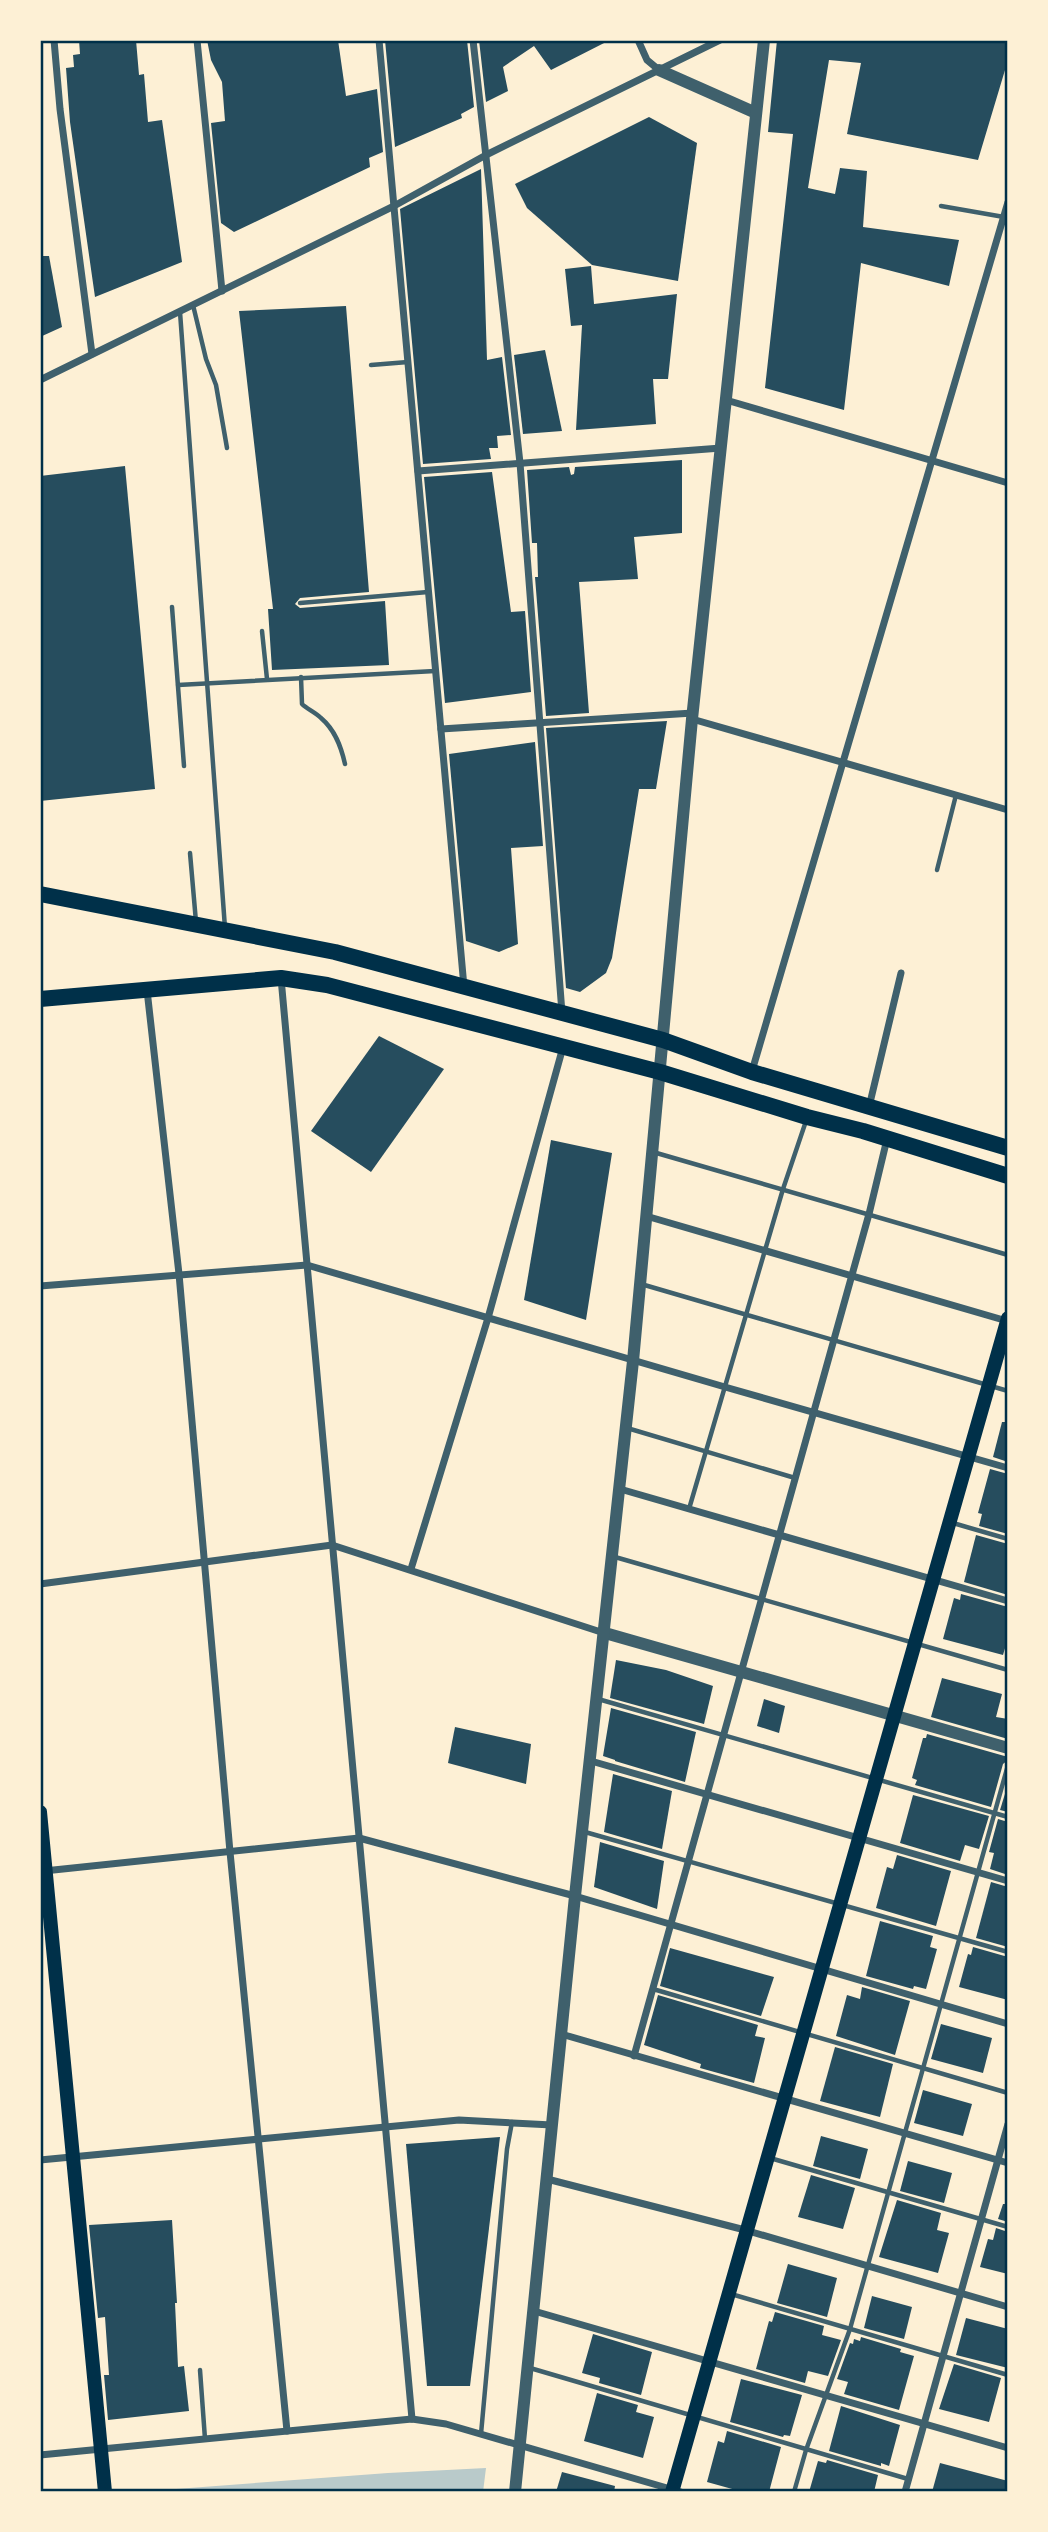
<svg xmlns="http://www.w3.org/2000/svg" width="1048" height="2532" viewBox="0 0 1048 2532" font-family="'DejaVu Sans',sans-serif">
	<style>
		.green { fill: #b9caca }
		.building { fill: #264d5e }
		.lines { fill: none; stroke-linecap: round; stroke-linejoin: round }
		.service { stroke: #3f606c; stroke-width: 4.5 }
		.minor { stroke: #3f606c; stroke-width: 7 }
		.tertiary { stroke: #3f606c; stroke-width: 12 }
		.primary { stroke: #003049; stroke-width: 14 }
		.trunk { stroke: #003049; stroke-width: 16 }
		.neatline { fill: none; stroke: #003049; stroke-width: 2.5 }
	</style>
	<rect width="100%" height="100%" fill="#fdf0d5"/>
	<polygon class="green" points="486,2468 483,2492 136,2492 388,2473"/>
	<g class="building">
		<polygon points="79,40 136,40 139,75 144,74 148,122 162,120 182,262 95,297 70,122 66,68 74,67 73,55 80,54"/>
		<polygon points="207,40 338,40 346,96 377,89 383,152 369,158 370,167 234,232 221,223 211,123 225,121 222,82 211,60"/>
		<polygon points="385,40 467,40 474,107 461,114 462,118 395,147"/>
		<polygon points="479,40 610,40 551,70 534,46 503,67 508,91 486,102"/>
		<polygon points="777,40 1008,40 1008,60 978,160 847,134 861,63 829,60 808,188 835,194 840,168 867,171 863,227 959,240 949,286 861,263 844,410 765,388 793,134 768,132"/>
		<polygon points="649,117 697,143 678,281 592,265 527,208 515,184"/>
		<polygon points="481,169 487,360 502,357 511,435 497,436 498,448 489,448 491,459 423,464 400,209"/>
		<polygon points="40,256 49,256 62,327 40,337"/>
		<polygon points="591,266 594,304 677,294 668,379 653,379 656,424 576,430 582,325 571,326 565,269"/>
		<polygon points="346,306 369,592 300,598 295,604 300,608 385,601 389,665 272,670 268,609 273,609 239,311"/>
		<polygon points="545,350 562,431 523,434 514,355"/>
		<polygon points="682,460 682,533 634,537 638,579 579,582 589,713 546,716 535,577 538,577 537,543 532,543 527,470 569,467 571,475 574,474 575,467"/>
		<polygon points="125,466 155,789 40,801 40,476"/>
		<polygon points="492,472 511,612 525,611 531,692 445,703 424,477"/>
		<polygon points="667,721 656,789 639,789 612,958 606,973 580,992 566,988 546,728"/>
		<polygon points="535,742 543,846 511,848 518,944 499,952 466,941 449,754"/>
		<polygon points="379,1036 444,1069 371,1172 311,1131"/>
		<polygon points="551,1140 612,1153 586,1320 524,1300"/>
		<polygon points="1002,1422 1008,1422 1008,1462 993,1457"/>
		<polygon points="990,1469 1008,1474 1008,1534 979,1526 982,1514 978,1513"/>
		<polygon points="976,1535 1008,1544 1008,1595 964,1582"/>
		<polygon points="961,1594 1008,1607 1008,1638 1003,1655 943,1639 954,1598 960,1600"/>
		<polygon points="616,1660 666,1670 713,1686 704,1724 610,1698"/>
		<polygon points="942,1678 1002,1694 996,1717 1008,1719 1008,1739 931,1717"/>
		<polygon points="764,1699 785,1706 779,1733 757,1726"/>
		<polygon points="611,1708 696,1732 685,1782 615,1761 615,1760 603,1756"/>
		<polygon points="455,1727 531,1744 526,1784 448,1763"/>
		<polygon points="927,1734 1008,1757 1008,1760 1003,1764 991,1807 915,1785 917,1780 912,1778 923,1738 926,1738"/>
		<polygon points="613,1774 672,1791 662,1849 604,1832"/>
		<polygon points="1008,1784 1008,1812 1000,1810"/>
		<polygon points="913,1795 989,1816 979,1849 965,1845 960,1861 900,1843"/>
		<polygon points="998,1819 1008,1822 1008,1875 990,1869 994,1853 989,1852"/>
		<polygon points="600,1842 664,1861 657,1909 594,1887"/>
		<polygon points="897,1855 951,1871 936,1926 876,1908 887,1867 893,1869"/>
		<polygon points="991,1882 1008,1887 1008,1947 976,1938"/>
		<polygon points="880,1921 933,1936 930,1947 937,1949 926,1989 914,1986 913,1989 866,1976"/>
		<polygon points="973,1947 1008,1957 1008,2000 959,1987 968,1954 971,1955"/>
		<polygon points="670,1948 774,1977 761,2016 660,1986"/>
		<polygon points="862,1987 910,2001 895,2055 836,2036 847,1995 860,1999"/>
		<polygon points="658,1995 758,2025 755,2036 765,2038 754,2083 700,2068 701,2064 644,2045"/>
		<polygon points="941,2024 992,2038 983,2073 931,2059"/>
		<polygon points="835,2047 893,2064 880,2117 820,2101"/>
		<polygon points="923,2090 972,2104 963,2136 914,2123"/>
		<polygon points="821,2136 868,2149 860,2179 813,2166"/>
		<polygon points="500,2137 470,2386 427,2386 406,2144"/>
		<polygon points="908,2161 952,2173 944,2203 900,2191"/>
		<polygon points="811,2175 855,2188 843,2229 798,2217"/>
		<polygon points="897,2200 941,2213 937,2230 949,2233 938,2273 879,2257"/>
		<polygon points="1003,2204 1008,2204 1008,2222 998,2219"/>
		<polygon points="172,2220 177,2303 175,2303 178,2367 184,2366 189,2411 108,2420 104,2375 109,2375 105,2317 98,2318 89,2225"/>
		<polygon points="996,2228 1008,2232 1008,2274 980,2267 988,2239 993,2240"/>
		<polygon points="788,2264 837,2278 827,2317 777,2303"/>
		<polygon points="872,2296 912,2307 904,2339 864,2328"/>
		<polygon points="775,2312 824,2326 822,2335 841,2340 828,2376 808,2371 805,2383 756,2369 769,2321 772,2322"/>
		<polygon points="966,2318 1008,2329 1008,2368 956,2355"/>
		<polygon points="593,2334 652,2352 641,2395 599,2383 600,2378 582,2373"/>
		<polygon points="861,2337 901,2349 900,2352 914,2356 899,2410 844,2394 848,2382 837,2379 850,2343 853,2344 854,2339 860,2341"/>
		<polygon points="954,2364 1001,2378 989,2422 939,2409"/>
		<polygon points="741,2379 802,2395 790,2436 784,2435 783,2437 730,2422"/>
		<polygon points="597,2393 638,2405 636,2412 654,2417 643,2458 584,2441"/>
		<polygon points="841,2406 900,2425 889,2466 881,2463 881,2466 829,2451"/>
		<polygon points="727,2431 781,2447 769,2492 743,2492 707,2482 718,2441 724,2443"/>
		<polygon points="827,2460 878,2475 874,2492 809,2492 818,2461 826,2463"/>
		<polygon points="940,2463 1008,2481 1008,2492 932,2492"/>
		<polygon points="562,2472 615,2486 614,2492 556,2492"/>
	</g>
	<g class="lines">
		<g class="service">
			<polyline points="941,206 1004,217"/>
			<polyline points="193,305 206,359 216,385 227,448"/>
			<polyline points="180,312 225,928"/>
			<polyline points="371,365 408,362"/>
			<polyline points="300,603 428,592"/>
			<polyline points="172,607 184,766"/>
			<polyline points="262,631 267,679"/>
			<path d="M301 677 302 704C307 709 315 712 321 718 335 730 341 746 345 764"/>
			<polyline points="178,685 435,671"/>
			<polyline points="190,853 196,922"/>
			<polyline points="937,870 956,795"/>
			<polyline points="653,1152 1008,1255"/>
			<polyline points="641,1284 1008,1391"/>
			<polyline points="627,1428 795,1478"/>
			<polyline points="689,1509 783,1189 806,1121"/>
			<polyline points="953,1523 1008,1539"/>
			<polyline points="615,1557 1008,1670"/>
			<polyline points="598,1699 1008,1817"/>
			<polyline points="585,1832 1008,1952"/>
			<polyline points="653,1989 1008,2093"/>
			<polyline points="770,2158 1008,2227"/>
			<polyline points="731,2294 1008,2375"/>
			<polyline points="530,2368 908,2479"/>
			<polyline points="200,2370 205,2439"/>
			<polyline points="481,2434 507,2149 512,2122"/>
			<polyline points="794,2492 806,2450 850,2329 1008,1765"/>
		</g>
		<g class="minor">
			<polyline points="54,40 60,109 92,354"/>
			<polyline points="197,40 222,291"/>
			<polyline points="379,40 464,987"/>
			<polyline points="473,40 520,463 562,1013"/>
			<polyline points="638,40 647,60 659,70"/>
			<polyline points="40,380 394,206 486,155 720,40"/>
			<polyline points="726,400 1008,483"/>
			<polyline points="418,471 721,448"/>
			<polyline points="692,719 1008,810"/>
			<polyline points="441,729 693,713"/>
			<polyline points="281,978 412,2419"/>
			<polyline points="147,990 179,1274 230,1852 287,2431"/>
			<polyline points="752,1071 1008,202"/>
			<polyline points="869,1107 901,973"/>
			<polyline points="646,1216 1007,1321"/>
			<polyline points="40,1286 307,1265 725,1387 1008,1468"/>
			<polyline points="620,1489 1008,1601"/>
			<polyline points="411,1569 488,1318 563,1047"/>
			<polyline points="40,1584 332,1545 604,1633"/>
			<polyline points="591,1761 1008,1881"/>
			<polyline points="44,1871 359,1838 575,1896 1008,2024"/>
			<polyline points="561,2034 1008,2163"/>
			<polyline points="634,2056 869,1214 887,1139"/>
			<polyline points="40,2160 459,2120 552,2125"/>
			<polyline points="547,2179 745,2230 1008,2307"/>
			<polyline points="534,2311 1008,2448"/>
			<polyline points="40,2455 412,2419 446,2424 681,2492"/>
			<polyline points="905,2492 1008,2124"/>
		</g>
		<g class="tertiary">
			<polyline points="659,70 756,113"/>
			<polyline points="605,1633 1008,1748"/>
			<polyline points="515,2492 575,1896 633,1361 692,719 764,40"/>
		</g>
		<g class="primary">
			<polyline points="40,1812 105,2492"/>
			<polyline points="672,2492 1008,1318"/>
		</g>
		<g class="trunk">
			<polyline points="40,894 335,952 663,1040 752,1072 1008,1148"/>
			<polyline points="40,999 281,978 327,985 660,1072 807,1117 863,1131 1008,1176"/>
		</g>
	</g>
	<rect width="1048" height="2532" fill="none" stroke="#fdf0d5" stroke-width="84"/>
	<rect x="42" y="42" width="964" height="2448" class="neatline"/>
</svg>
